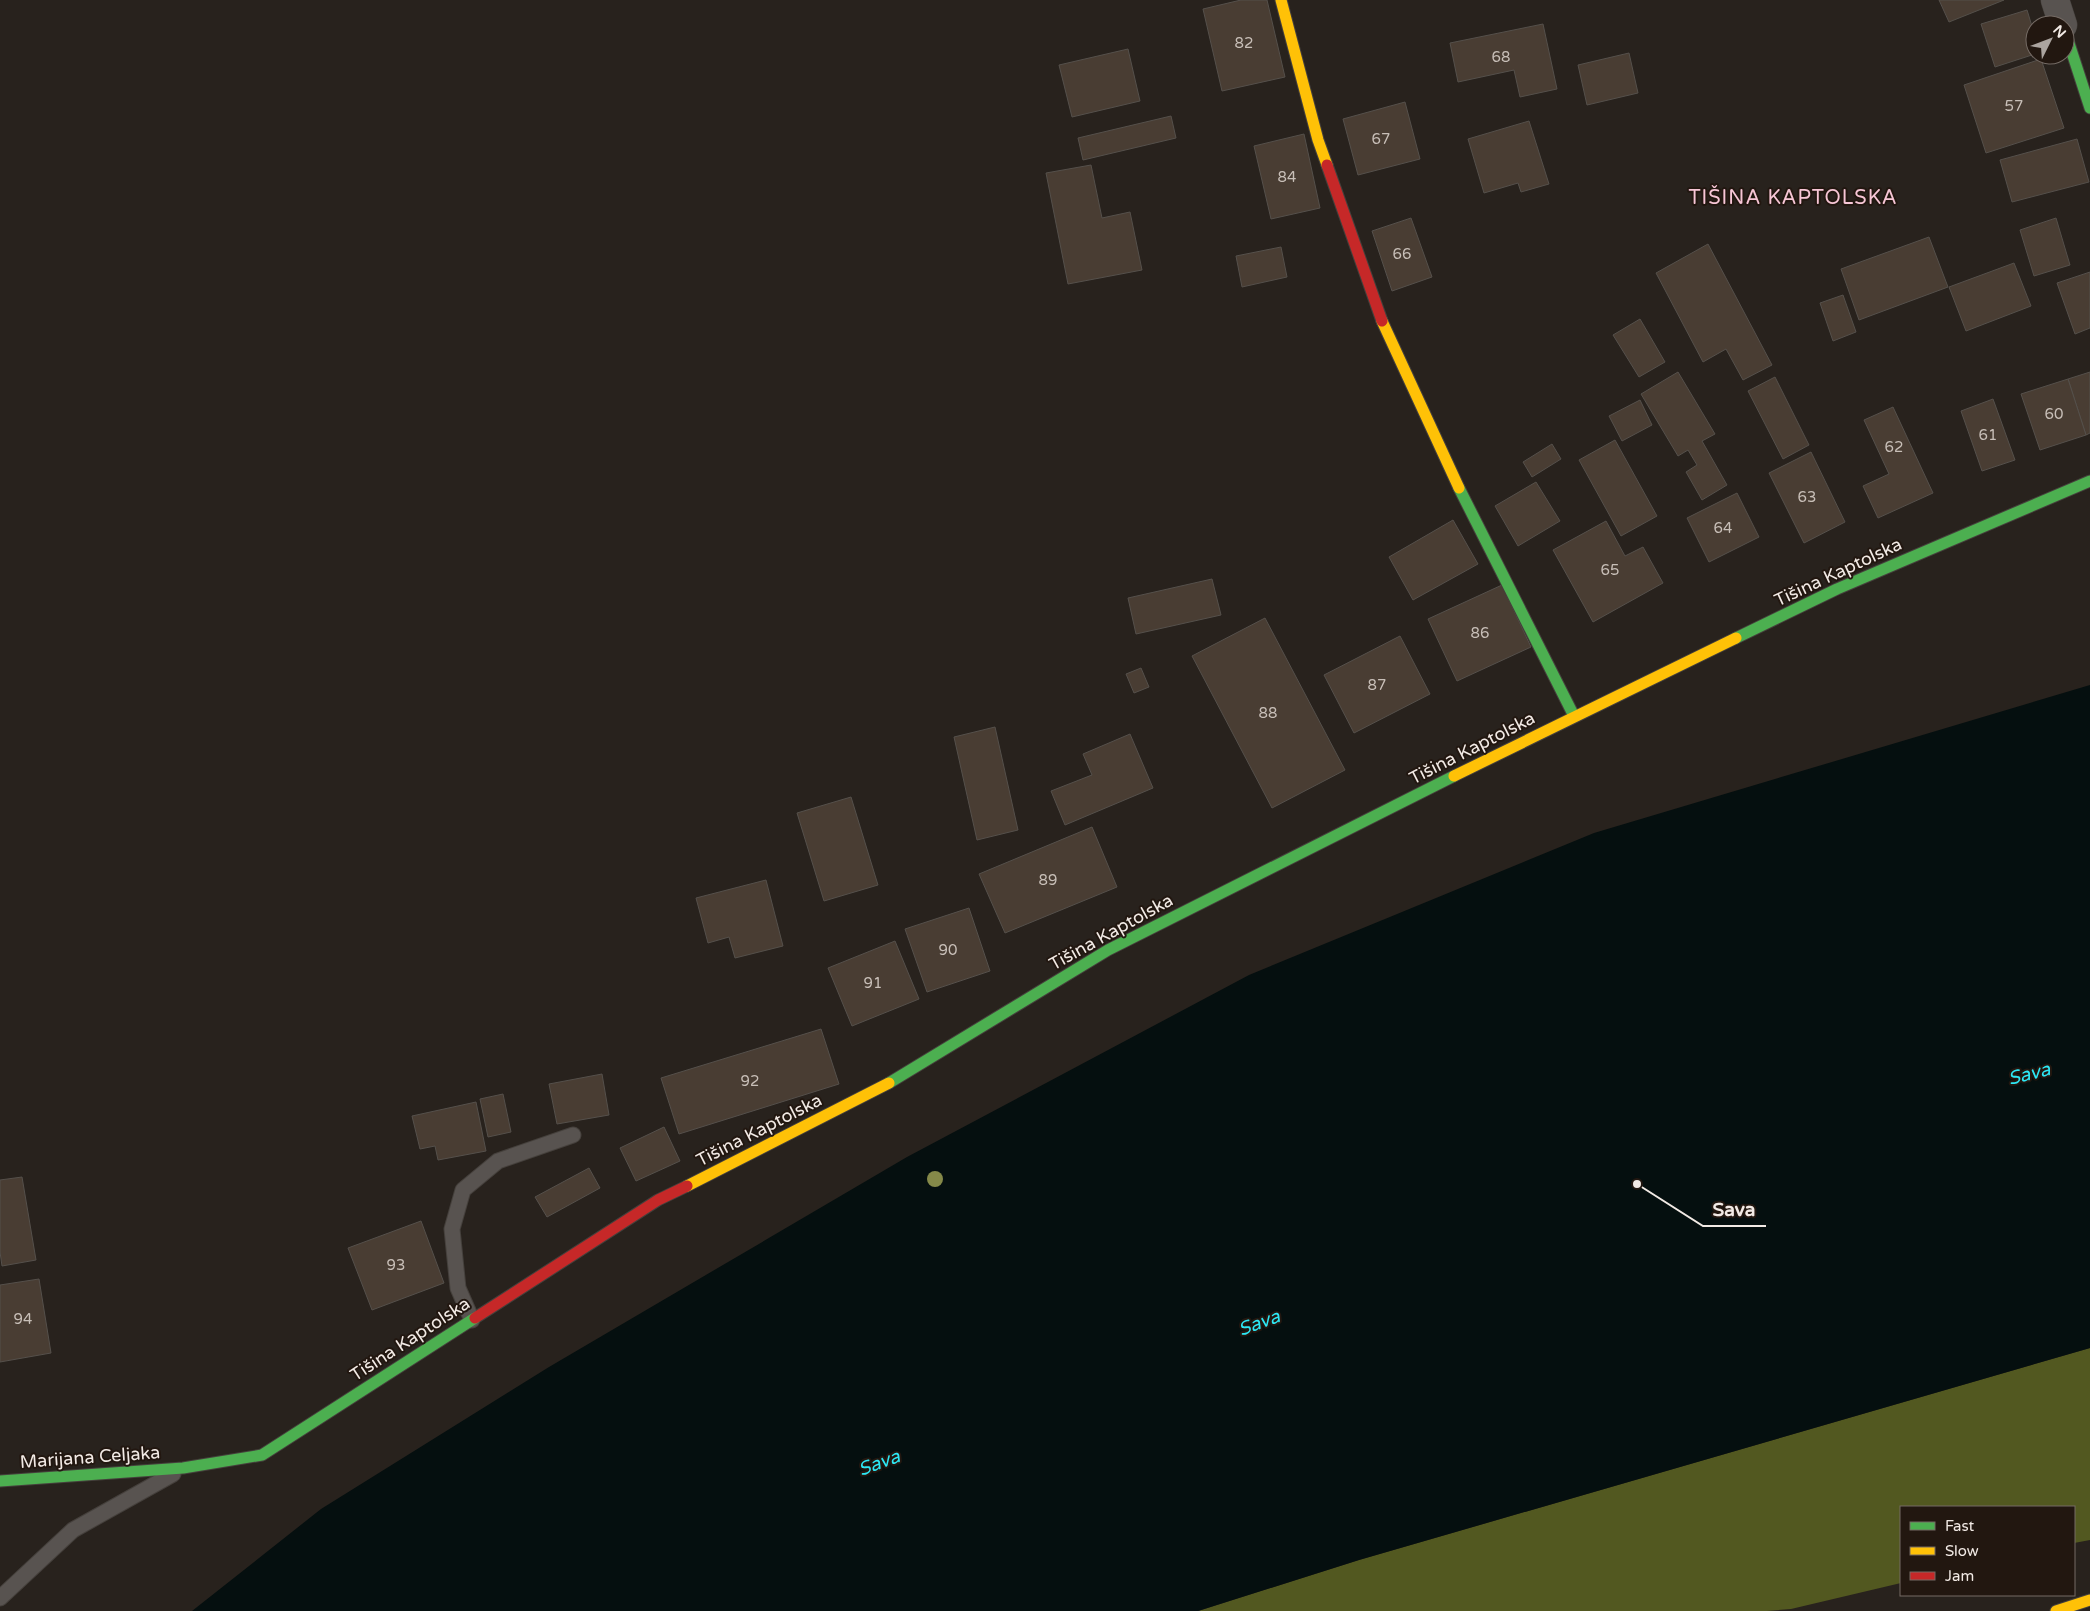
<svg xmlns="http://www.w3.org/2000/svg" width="2090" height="1611" viewBox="0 0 2090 1611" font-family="'Varela Round',sans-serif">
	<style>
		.forest { fill: #525820 }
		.water { fill: #050f0f }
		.building { fill: #493d33; stroke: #55504b }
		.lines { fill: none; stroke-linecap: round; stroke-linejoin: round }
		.lane-casing { stroke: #45403c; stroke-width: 17 }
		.street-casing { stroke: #45403c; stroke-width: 29 }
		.fast-casing { stroke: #45403c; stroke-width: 13 }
		.slow-casing { stroke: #45403c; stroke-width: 13 }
		.jam-casing { stroke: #45403c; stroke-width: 13 }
		.lane { stroke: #585350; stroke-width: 15 }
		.street { stroke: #585350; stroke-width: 28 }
		.fast { stroke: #4caf50; stroke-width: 11 }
		.slow { stroke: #ffc107; stroke-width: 11 }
		.jam { stroke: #c62828; stroke-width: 11 }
		.tree { fill: #858949 }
		.labels { text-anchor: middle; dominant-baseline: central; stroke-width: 4; stroke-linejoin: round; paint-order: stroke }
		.number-label { font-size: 15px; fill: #c8bfb8 }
		.street-label { font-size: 18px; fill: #f2eae5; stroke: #221710 }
		.water-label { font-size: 19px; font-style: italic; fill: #2de8f5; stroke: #221710 }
		.quarter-label { font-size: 20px; letter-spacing: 1px; fill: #f7c6d6; stroke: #221710 }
		.leader { fill: none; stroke: #f2eae5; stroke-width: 2 }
		.callout-dot { fill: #f2eae5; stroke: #221710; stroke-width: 2 }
		.callout-label { font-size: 19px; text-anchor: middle; font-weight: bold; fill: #f2eae5; stroke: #221710; stroke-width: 4; stroke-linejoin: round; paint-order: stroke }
	</style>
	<rect width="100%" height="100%" fill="#28221d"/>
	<polygon class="forest" points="2090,1348 2090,1540 2074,1543 2074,1507 1901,1507 1901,1583 1791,1609 1767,1611 1198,1611 1359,1560"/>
	<polygon class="water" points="2090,685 2090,1348 1359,1560 1198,1611 192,1611 321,1509 549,1367 907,1157 1249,975 1594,833"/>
	<g class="building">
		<polygon points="1241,0 1267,0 1285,77 1222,91 1203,9"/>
		<polygon points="1939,0 2004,0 1949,22"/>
		<polygon points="2027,10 2035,36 2035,54 1995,67 1981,24"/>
		<polygon points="1543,24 1557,89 1520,97 1514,70 1458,82 1450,43"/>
		<polygon points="1128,49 1140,101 1072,117 1059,65"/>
		<polygon points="1629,53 1638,93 1587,105 1578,65"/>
		<polygon points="2041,59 2064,128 1986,153 1964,85"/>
		<polygon points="1405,102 1420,159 1358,175 1343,119"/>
		<polygon points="1171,116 1176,138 1083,160 1078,138"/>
		<polygon points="1529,121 1549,184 1521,192 1518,183 1484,193 1468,139"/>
		<polygon points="1304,134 1320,208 1271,219 1254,146"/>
		<polygon points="2077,139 2089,182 2012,202 2000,160"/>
		<polygon points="1091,165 1102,218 1130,212 1142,270 1068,284 1046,173"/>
		<polygon points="1411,218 1432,277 1392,291 1372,231"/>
		<polygon points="2056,218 2070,265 2034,276 2020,230"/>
		<polygon points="1929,237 1948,287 1859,320 1841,269"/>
		<polygon points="1708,244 1772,365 1743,380 1726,349 1703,362 1656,273"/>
		<polygon points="1281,247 1287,277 1242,287 1236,256"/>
		<polygon points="2014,263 2031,306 1966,331 1949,287"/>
		<polygon points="2090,272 2090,328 2075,334 2057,283"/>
		<polygon points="1843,295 1856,332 1833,341 1820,303"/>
		<polygon points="1640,319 1665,362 1639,377 1613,335"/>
		<polygon points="1678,372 1715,434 1702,441 1727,485 1702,500 1686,472 1697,465 1688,450 1678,456 1641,394"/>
		<polygon points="2090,372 2090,433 2086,435 2068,379"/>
		<polygon points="1775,377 1809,445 1783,459 1748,391"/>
		<polygon points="2068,379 2086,435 2040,450 2021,394"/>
		<polygon points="1993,399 2015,460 1982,471 1961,411"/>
		<polygon points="1640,400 1652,425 1622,441 1609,416"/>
		<polygon points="1893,407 1933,493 1878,518 1863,486 1889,474 1864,420"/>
		<polygon points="1615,440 1657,516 1621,536 1579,460"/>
		<polygon points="1552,444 1561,459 1532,477 1523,462"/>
		<polygon points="1811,452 1845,522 1804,543 1769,473"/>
		<polygon points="1536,482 1560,521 1518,546 1495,506"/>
		<polygon points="1737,493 1759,537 1709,562 1687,518"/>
		<polygon points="1453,520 1478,564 1413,600 1389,557"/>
		<polygon points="1606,521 1625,556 1643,547 1663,583 1593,622 1553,550"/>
		<polygon points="1212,579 1221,615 1136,634 1128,598"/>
		<polygon points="1502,585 1531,647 1457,681 1428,619"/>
		<polygon points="1265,618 1345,770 1272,808 1192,656"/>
		<polygon points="1400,636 1430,694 1354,733 1324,675"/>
		<polygon points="1141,668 1149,687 1134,693 1126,674"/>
		<polygon points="995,727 1018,830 977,840 954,737"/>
		<polygon points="1130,734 1153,788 1065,825 1051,791 1092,775 1083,754"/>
		<polygon points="851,797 878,885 824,901 797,813"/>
		<polygon points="1092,827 1117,887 1005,933 979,874"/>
		<polygon points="766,880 783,946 735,958 729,937 708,943 696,898"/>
		<polygon points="969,908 990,971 927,992 905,929"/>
		<polygon points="895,941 919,999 852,1026 828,968"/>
		<polygon points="821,1029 839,1084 679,1134 661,1078"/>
		<polygon points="602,1074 609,1115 557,1124 549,1084"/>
		<polygon points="503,1094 511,1132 488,1137 480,1099"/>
		<polygon points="476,1102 486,1151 438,1160 435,1146 420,1149 412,1116"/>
		<polygon points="664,1127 680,1161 636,1181 620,1148"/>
		<polygon points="589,1168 600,1188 547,1217 535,1197"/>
		<polygon points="22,1177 36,1260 2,1266 0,1252 0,1180"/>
		<polygon points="421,1221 444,1283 372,1310 348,1248"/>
		<polygon points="39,1279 51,1353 0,1362 0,1285"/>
	</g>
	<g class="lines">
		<g class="lane-casing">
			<g id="lane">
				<polyline points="472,1320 458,1288 452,1229 463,1190 498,1161 573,1135"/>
				<polyline points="0,1598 73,1530 173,1474"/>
			</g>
		</g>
		<g class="street-casing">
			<polyline id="street" points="2055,0 2063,25"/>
		</g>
		<g class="fast-casing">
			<g id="fast">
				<polyline points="2065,31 2090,108"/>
				<polyline points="1459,488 1574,716"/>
				<polyline points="1736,638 1837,589 2090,481"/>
				<polyline points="889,1083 1108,950 1454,776"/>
				<polyline points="0,1481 183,1468 262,1455 475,1318"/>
			</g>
		</g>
		<g class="slow-casing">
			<g id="slow">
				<polyline points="1281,0 1318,140 1327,165"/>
				<polyline points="1382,321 1459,488"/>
				<polyline points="1454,776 1736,638"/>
				<polyline points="687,1186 889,1083"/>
				<polyline points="2056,1611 2090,1600"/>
			</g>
		</g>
		<g class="jam-casing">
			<g id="jam">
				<polyline points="1327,165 1382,321"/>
				<polyline points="475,1318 658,1200 687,1186"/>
			</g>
		</g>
		<use href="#lane" class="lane"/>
		<use href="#street" class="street"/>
		<use href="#fast" class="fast"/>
		<use href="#slow" class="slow"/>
		<use href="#jam" class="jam"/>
	</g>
	<circle class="tree" cx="935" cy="1179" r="8"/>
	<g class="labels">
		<g class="number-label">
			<text x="1244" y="43">82</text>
			<text x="1501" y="57">68</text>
			<text x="2014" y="106">57</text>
			<text x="1381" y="139">67</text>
			<text x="1287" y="177">84</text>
			<text x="1402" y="254">66</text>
			<text x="2054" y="414">60</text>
			<text x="1988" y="435">61</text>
			<text x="1894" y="447">62</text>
			<text x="1807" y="497">63</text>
			<text x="1723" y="528">64</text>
			<text x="1610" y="570">65</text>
			<text x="1480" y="633">86</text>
			<text x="1377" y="685">87</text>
			<text x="1268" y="713">88</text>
			<text x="1048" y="880">89</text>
			<text x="948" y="950">90</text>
			<text x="873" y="983">91</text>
			<text x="750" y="1081">92</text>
			<text x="396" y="1265">93</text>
			<text x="23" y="1319">94</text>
		</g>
		<g class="street-label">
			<text transform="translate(1838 572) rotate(-25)">Tišina Kaptolska</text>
			<text transform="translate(1472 748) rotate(-27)">Tišina Kaptolska</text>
			<text transform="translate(1111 932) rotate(-29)">Tišina Kaptolska</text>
			<text transform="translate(759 1130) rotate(-27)">Tišina Kaptolska</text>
			<text transform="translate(410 1339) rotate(-33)">Tišina Kaptolska</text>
			<text transform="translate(90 1457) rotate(-4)">Marijana Celjaka</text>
		</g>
		<g class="water-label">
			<text transform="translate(2029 1074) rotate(-14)">Sava</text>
			<text transform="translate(1259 1323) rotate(-20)">Sava</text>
			<text transform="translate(879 1463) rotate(-20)">Sava</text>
		</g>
		<g class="quarter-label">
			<text x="1793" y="198">TIŠINA KAPTOLSKA</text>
		</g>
	</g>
	<path class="leader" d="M1637 1184L1703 1226H1766"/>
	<circle class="callout-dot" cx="1637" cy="1184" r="5"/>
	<g class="callout-label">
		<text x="1734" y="1216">Sava</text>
	</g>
	<rect x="1900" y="1506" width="175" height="90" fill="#221710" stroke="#756b65"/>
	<rect x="1910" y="1522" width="25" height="8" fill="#4caf50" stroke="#756b65"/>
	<text x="1945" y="1531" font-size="15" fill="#f2eae5">Fast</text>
	<rect x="1910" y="1547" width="25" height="8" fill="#ffc107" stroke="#756b65"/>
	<text x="1945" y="1556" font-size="15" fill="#f2eae5">Slow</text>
	<rect x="1910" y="1572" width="25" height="8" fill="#c62828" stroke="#756b65"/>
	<text x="1945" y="1581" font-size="15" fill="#f2eae5">Jam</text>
	<g transform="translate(2050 40) rotate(48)"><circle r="24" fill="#221710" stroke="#756b65"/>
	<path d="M0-4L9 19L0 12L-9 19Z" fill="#aba49f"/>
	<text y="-8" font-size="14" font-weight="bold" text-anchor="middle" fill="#f2eae5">N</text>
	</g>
</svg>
